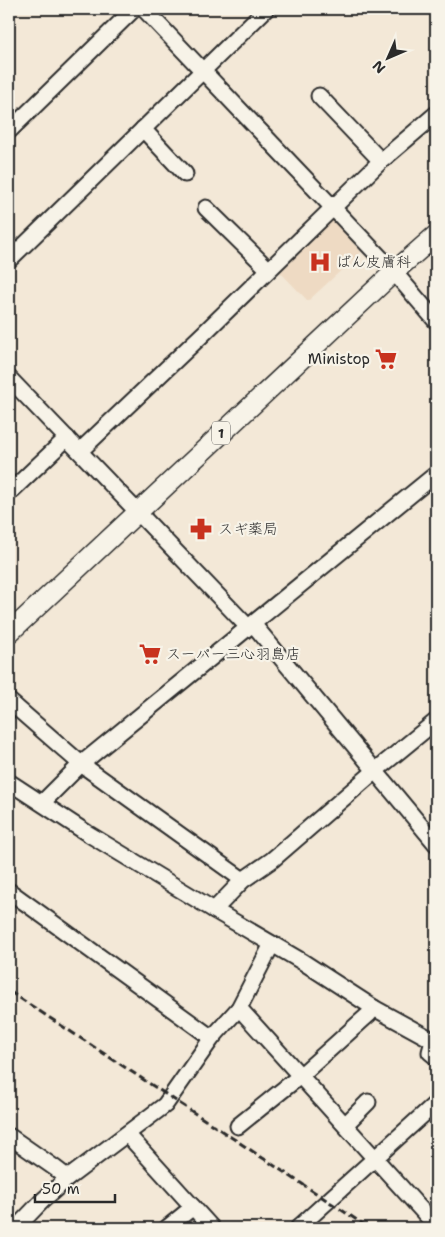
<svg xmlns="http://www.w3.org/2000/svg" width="445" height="1237" viewBox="0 0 445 1237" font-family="'Shantell Sans','Klee One',sans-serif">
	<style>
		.built { fill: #eedac3 }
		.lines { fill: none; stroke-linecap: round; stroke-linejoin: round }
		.stream { stroke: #65879e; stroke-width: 3 }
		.minor-casing { stroke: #2b2b2b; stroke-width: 19 }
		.major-casing { stroke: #2b2b2b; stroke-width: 22 }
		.minor { stroke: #f7f3e8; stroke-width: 15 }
		.major { stroke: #f7f3e8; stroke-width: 19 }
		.rail { stroke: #2b2b2b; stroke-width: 3; stroke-dasharray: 8 4; stroke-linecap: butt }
		.labels { text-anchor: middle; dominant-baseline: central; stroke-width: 4.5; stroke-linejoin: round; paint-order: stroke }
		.shield { fill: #f7f3e8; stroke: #686764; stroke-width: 1 }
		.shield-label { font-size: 14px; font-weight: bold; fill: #2b2b2b }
		.poi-label { font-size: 15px; fill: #2b2b2b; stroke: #f7f3e8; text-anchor: start }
	</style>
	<rect width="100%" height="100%" fill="#f3e8d7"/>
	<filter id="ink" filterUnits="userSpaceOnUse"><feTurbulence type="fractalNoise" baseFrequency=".02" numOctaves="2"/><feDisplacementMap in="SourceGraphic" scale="10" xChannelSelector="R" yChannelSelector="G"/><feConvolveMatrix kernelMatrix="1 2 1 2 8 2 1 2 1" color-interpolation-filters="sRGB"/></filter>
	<g filter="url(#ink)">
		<polygon class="built" points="333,220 361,252 308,301 280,272"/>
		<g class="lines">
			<polyline class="stream" points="219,586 249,617"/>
			<g class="minor-casing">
				<g id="minor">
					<polyline points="144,9 394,272 436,321"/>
					<polyline points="319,96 381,161"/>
					<polyline points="143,129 185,174"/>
					<polyline points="9,131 134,9"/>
					<polyline points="206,208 268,269"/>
					<polyline points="9,260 266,9"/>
					<polyline points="9,378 248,627"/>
					<polyline points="80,451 203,334 381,161 436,114"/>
					<polyline points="9,493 67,438"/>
					<polyline points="253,624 436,844"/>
					<polyline points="9,701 81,764 243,880"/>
					<polyline points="9,782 87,833 214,910 303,962 374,1008 436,1042"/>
					<polyline points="42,803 81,764 436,474"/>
					<polyline points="9,891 212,1038"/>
					<polyline points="214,910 243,880 272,860 375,771 436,721"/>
					<polyline points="239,1008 436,1226"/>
					<polyline points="433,1041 430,1052 436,1057"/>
					<polyline points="345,1125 368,1102"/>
					<polyline points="238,1126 300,1076 368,1015 374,1008"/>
					<polyline points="127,1134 212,1228"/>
					<polyline points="9,1136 55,1168 68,1178"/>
					<polyline points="16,1228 42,1201 68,1178 165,1105 212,1038 239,1008 272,944"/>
					<polyline points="167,1228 193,1207"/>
					<polyline points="298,1228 436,1103"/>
				</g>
			</g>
			<g class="major-casing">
				<polyline id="major" points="9,633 394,272 436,235"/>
			</g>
			<use href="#minor" class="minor"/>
			<use href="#major" class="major"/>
			<polyline class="rail" points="9,991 369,1228"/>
		</g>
	</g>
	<defs>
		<g id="hospital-bare" transform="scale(1.725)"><path d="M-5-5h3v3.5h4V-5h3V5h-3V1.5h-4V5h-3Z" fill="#c8321e" stroke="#f7f3e8" stroke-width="2.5" paint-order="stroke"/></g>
		<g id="supermarket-bare" transform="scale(1.725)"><path d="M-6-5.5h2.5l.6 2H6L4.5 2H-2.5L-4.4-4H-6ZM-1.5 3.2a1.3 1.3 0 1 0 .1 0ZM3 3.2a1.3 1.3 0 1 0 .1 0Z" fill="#c8321e" stroke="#f7f3e8" stroke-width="2.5" paint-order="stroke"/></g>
		<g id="pharmacy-bare" transform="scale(1.725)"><path d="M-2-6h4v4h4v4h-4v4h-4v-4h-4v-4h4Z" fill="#c8321e" stroke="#f7f3e8" stroke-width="2.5" paint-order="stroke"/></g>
	</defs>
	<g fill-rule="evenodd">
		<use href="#hospital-bare" x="320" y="262"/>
		<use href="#supermarket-bare" x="386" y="359"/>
		<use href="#pharmacy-bare" x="201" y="529"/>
		<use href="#supermarket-bare" x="150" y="654"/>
	</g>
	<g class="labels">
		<rect class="shield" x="212" y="421.5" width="18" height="23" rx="4"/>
		<g class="shield-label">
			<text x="221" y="433">1</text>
		</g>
		<g class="poi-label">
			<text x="336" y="262">ばん皮膚科</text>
			<text x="370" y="359" text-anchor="end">Ministop</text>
			<text x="218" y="529">スギ薬局</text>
			<text x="166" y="654">スーパー三心羽島店</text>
		</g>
	</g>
	<rect width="445" height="1237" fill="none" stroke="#f7f3e8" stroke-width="30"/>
	<rect x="15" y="15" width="415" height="1207" fill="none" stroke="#2b2b2b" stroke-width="2" filter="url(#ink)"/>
	<g transform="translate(388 58) rotate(225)" stroke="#f7f3e8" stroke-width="4" paint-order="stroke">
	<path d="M0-4L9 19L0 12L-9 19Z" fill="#2b2b2b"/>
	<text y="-8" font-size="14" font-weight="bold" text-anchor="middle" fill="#2b2b2b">N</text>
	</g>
	<path d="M35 1194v8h80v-8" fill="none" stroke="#2b2b2b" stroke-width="2.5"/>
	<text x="42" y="1194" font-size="15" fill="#2b2b2b" stroke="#f7f3e8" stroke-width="4" paint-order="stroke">50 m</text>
</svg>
